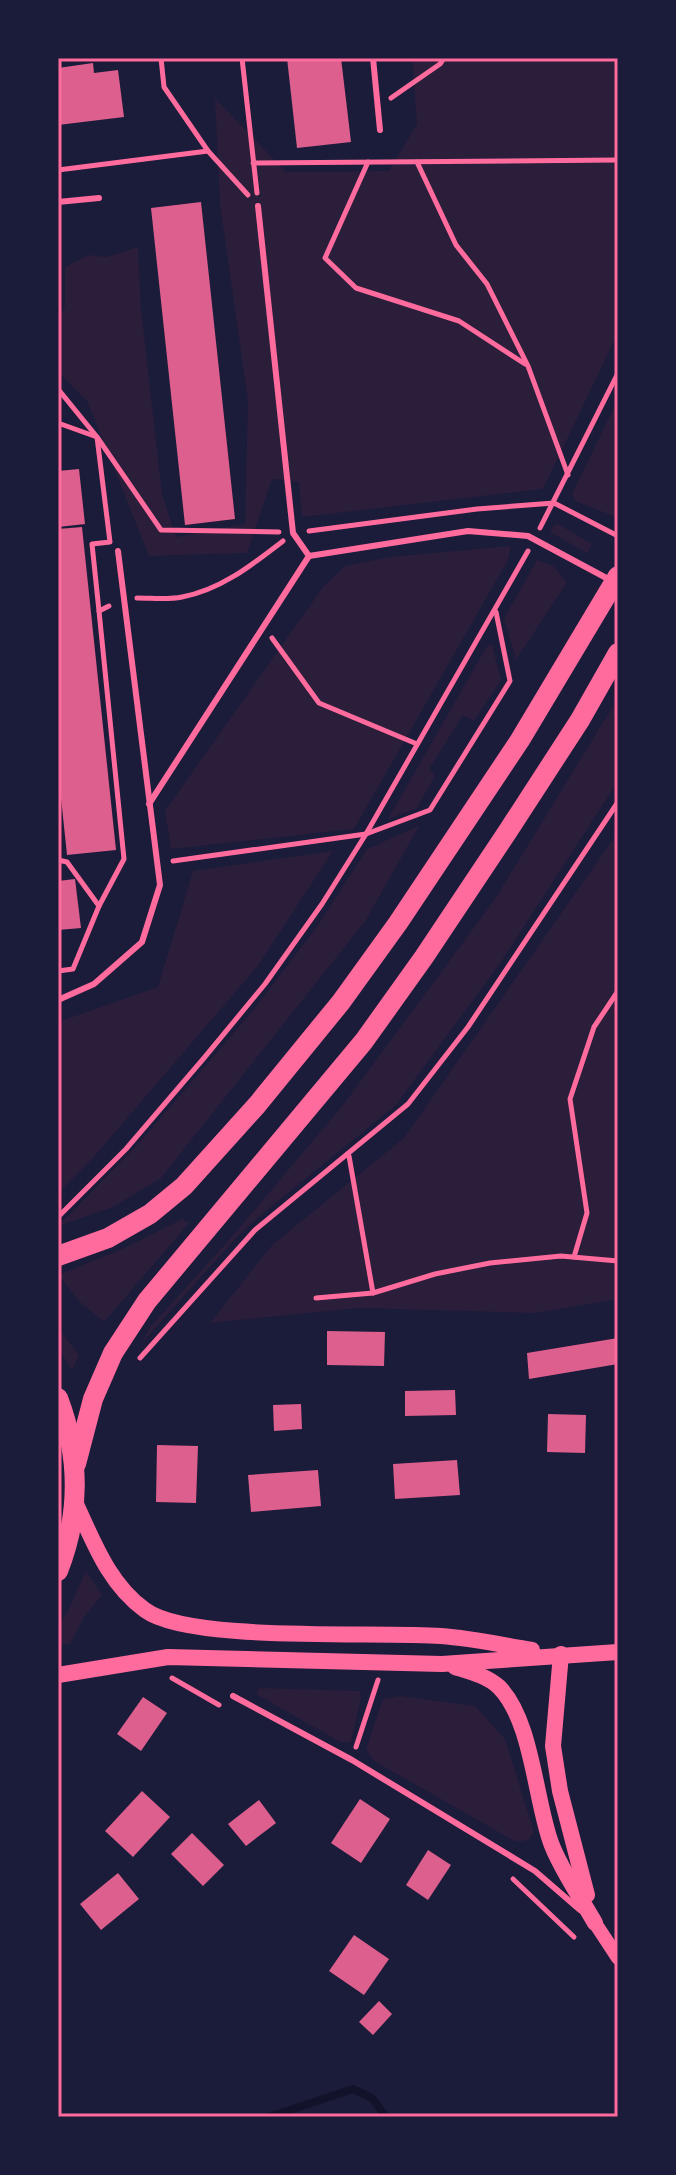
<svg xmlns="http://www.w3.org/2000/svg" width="676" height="2175" viewBox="0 0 676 2175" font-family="'Fira Sans',sans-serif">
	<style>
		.green { fill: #2a1e3b }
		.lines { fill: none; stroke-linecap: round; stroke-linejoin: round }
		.stream { stroke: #12122b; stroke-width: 8 }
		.building { fill: #dd5f8e }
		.path { stroke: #ff6b9d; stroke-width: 5 }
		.service { stroke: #ff6b9d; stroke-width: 6 }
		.tertiary { stroke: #ff6b9d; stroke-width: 14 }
		.secondary { stroke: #ff6b9d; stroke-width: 16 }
		.primary { stroke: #ff6b9d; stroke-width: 20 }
		.neatline { fill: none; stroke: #ff6b9d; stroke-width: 3 }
	</style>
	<rect width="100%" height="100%" fill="#1b1b3a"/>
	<g class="green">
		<polygon points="412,58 618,58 618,333 543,489 302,517 299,482 272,479 247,553 149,556 87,401 58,372 58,320 65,306 65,267 88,255 106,257 138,247 141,309 162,494 176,537 245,524 248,401 220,204 215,98 286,172 389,171 417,124"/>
		<polygon points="618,399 618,512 616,517 575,501 572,494"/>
		<polygon points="558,524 592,544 587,553 550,532 553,526"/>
		<polygon points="511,546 508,560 354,829 171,849 165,811 323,587 345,566 390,557"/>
		<polygon points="537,560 553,566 567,582 516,660 504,618"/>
		<polygon points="492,644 501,680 474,721 463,715 429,769 435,776 416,809 388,819 487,646"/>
		<polygon points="618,698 618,781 501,962 396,1105 256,1219 234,1240 140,1345 151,1326 229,1240 343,1105 495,899"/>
		<polygon points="419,826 366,920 161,1178 113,1207 58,1226 139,1143 255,1008 316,928 367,849"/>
		<polygon points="618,832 618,1299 535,1313 359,1308 210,1323 272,1245 404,1138"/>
		<polygon points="333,851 257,967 93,1158 58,1193 58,1022 158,987 193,871"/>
		<polygon points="182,1219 189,1223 104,1322 80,1302 58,1275 127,1247"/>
		<polygon points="58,1328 79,1355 72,1370 58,1348"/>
		<polygon points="86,1571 102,1595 84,1617 70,1644 58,1645 58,1625 68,1611"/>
		<polygon points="259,1688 360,1691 361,1697 351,1742 340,1742 256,1694"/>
		<polygon points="400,1696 475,1706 505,1739 534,1832 528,1840 516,1842 374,1761 366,1749 383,1699"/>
	</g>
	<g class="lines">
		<polyline class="stream" points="269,2117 353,2089 372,2098 386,2117"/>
	</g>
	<g class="building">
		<polygon points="287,58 341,58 351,142 297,148"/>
		<polygon points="93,63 94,73 118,70 124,117 58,125 58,68"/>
		<polygon points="201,202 235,519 185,525 151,208"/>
		<polygon points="79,469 85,524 58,527 58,471"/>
		<polygon points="82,527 116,850 67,855 58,769 58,529"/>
		<polygon points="75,879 81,928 58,930 58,881"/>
		<polygon points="327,1331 385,1332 384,1366 327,1365"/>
		<polygon points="618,1338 618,1364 529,1379 527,1353"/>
		<polygon points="455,1390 456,1415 405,1416 405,1391"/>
		<polygon points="301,1404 302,1429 274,1431 273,1405"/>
		<polygon points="548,1414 586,1415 585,1453 547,1452"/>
		<polygon points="157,1445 198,1446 196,1503 156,1502"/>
		<polygon points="457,1460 460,1495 395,1499 393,1464"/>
		<polygon points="318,1470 321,1506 251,1512 248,1475"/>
		<polygon points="143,1697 167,1713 141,1751 117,1734"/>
		<polygon points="142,1791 170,1817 133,1857 105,1831"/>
		<polygon points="360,1799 390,1819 361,1863 331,1843"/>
		<polygon points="259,1800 276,1823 246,1846 228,1824"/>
		<polygon points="192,1833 224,1865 203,1886 171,1854"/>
		<polygon points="428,1850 451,1865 428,1900 406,1885"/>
		<polygon points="118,1873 139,1899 101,1930 80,1904"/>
		<polygon points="354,1935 389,1959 364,1995 329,1971"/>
		<polygon points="379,2001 392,2014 373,2035 359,2022"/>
	</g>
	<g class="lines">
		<g class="path">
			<polyline points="161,58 164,87 208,151 248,195"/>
			<polyline points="242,58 257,193"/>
			<polyline points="391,98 440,64 444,58"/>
			<polyline points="368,162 325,258 356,288 459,321 525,364"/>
			<polyline points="417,162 456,245 487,284 528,366 568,475"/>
			<polyline points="253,163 618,160"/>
			<polyline points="58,170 208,151"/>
			<polyline points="58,389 97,437 110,542 92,544 99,611"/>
			<polyline points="58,423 97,437 161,530 279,532"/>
			<polyline points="540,528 618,373"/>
			<polyline points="309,531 477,509 554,503 618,536"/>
			<path d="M137 598C152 598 168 600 182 597 221 590 253 564 283 541"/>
			<polyline points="272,638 319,703 417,744"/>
			<polyline points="58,860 67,862 99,906"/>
			<polyline points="173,861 366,834 430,810 510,681 496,612"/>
			<polyline points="58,971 73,969 99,906 124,859 99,611 109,606"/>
			<polyline points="349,1156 373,1293"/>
			<polyline points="58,1217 126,1149 204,1058 265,984 322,904 366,834 528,551"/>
			<polyline points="574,1257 587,1213 570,1099 594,1027 618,991"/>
			<polyline points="316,1298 373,1293 435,1274 490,1263 561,1256 618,1261"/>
			<polyline points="140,1358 255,1230 408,1104 468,1027 618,802"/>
			<polyline points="172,1678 219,1705"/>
			<polyline points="356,1747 378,1680"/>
			<polyline points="513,1879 574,1937"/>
		</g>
		<g class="service">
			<polyline points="373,58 380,130"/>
			<polyline points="58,202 99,198"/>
			<polyline points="309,556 468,531 528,536 612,581"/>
			<polyline points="149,804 309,556 293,533 258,206"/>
			<polyline points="58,1000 94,984 142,942 160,885 118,551"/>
			<polyline points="233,1696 352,1760 535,1871 580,1910"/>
		</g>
		<polyline class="tertiary" points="595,1923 618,1958"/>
		<g class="secondary">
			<path d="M76 1504C94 1543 109 1584 145 1610 189 1643 378 1631 441 1636 471 1638 502 1645 532 1650"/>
			<polyline points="561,1654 553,1746 560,1791 587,1895"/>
			<path d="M455 1667C471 1672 487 1676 499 1687 532 1720 535 1799 551 1843 561 1870 581 1898 595 1923"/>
			<polyline points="58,1675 168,1657 442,1664 618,1652"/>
		</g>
		<g class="primary">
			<polyline points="58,1256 108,1238 150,1214 184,1186 257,1105 341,1002 398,923 520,740 618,576"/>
			<path d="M58 1398C80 1456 81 1513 58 1571"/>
			<polyline points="76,1464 93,1399 113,1353 147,1301 364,1041 424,957 508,831 580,720 618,653"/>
		</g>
	</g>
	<rect width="676" height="2175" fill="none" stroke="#1b1b3a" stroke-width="120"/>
	<rect x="60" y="60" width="556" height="2055" class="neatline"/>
</svg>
